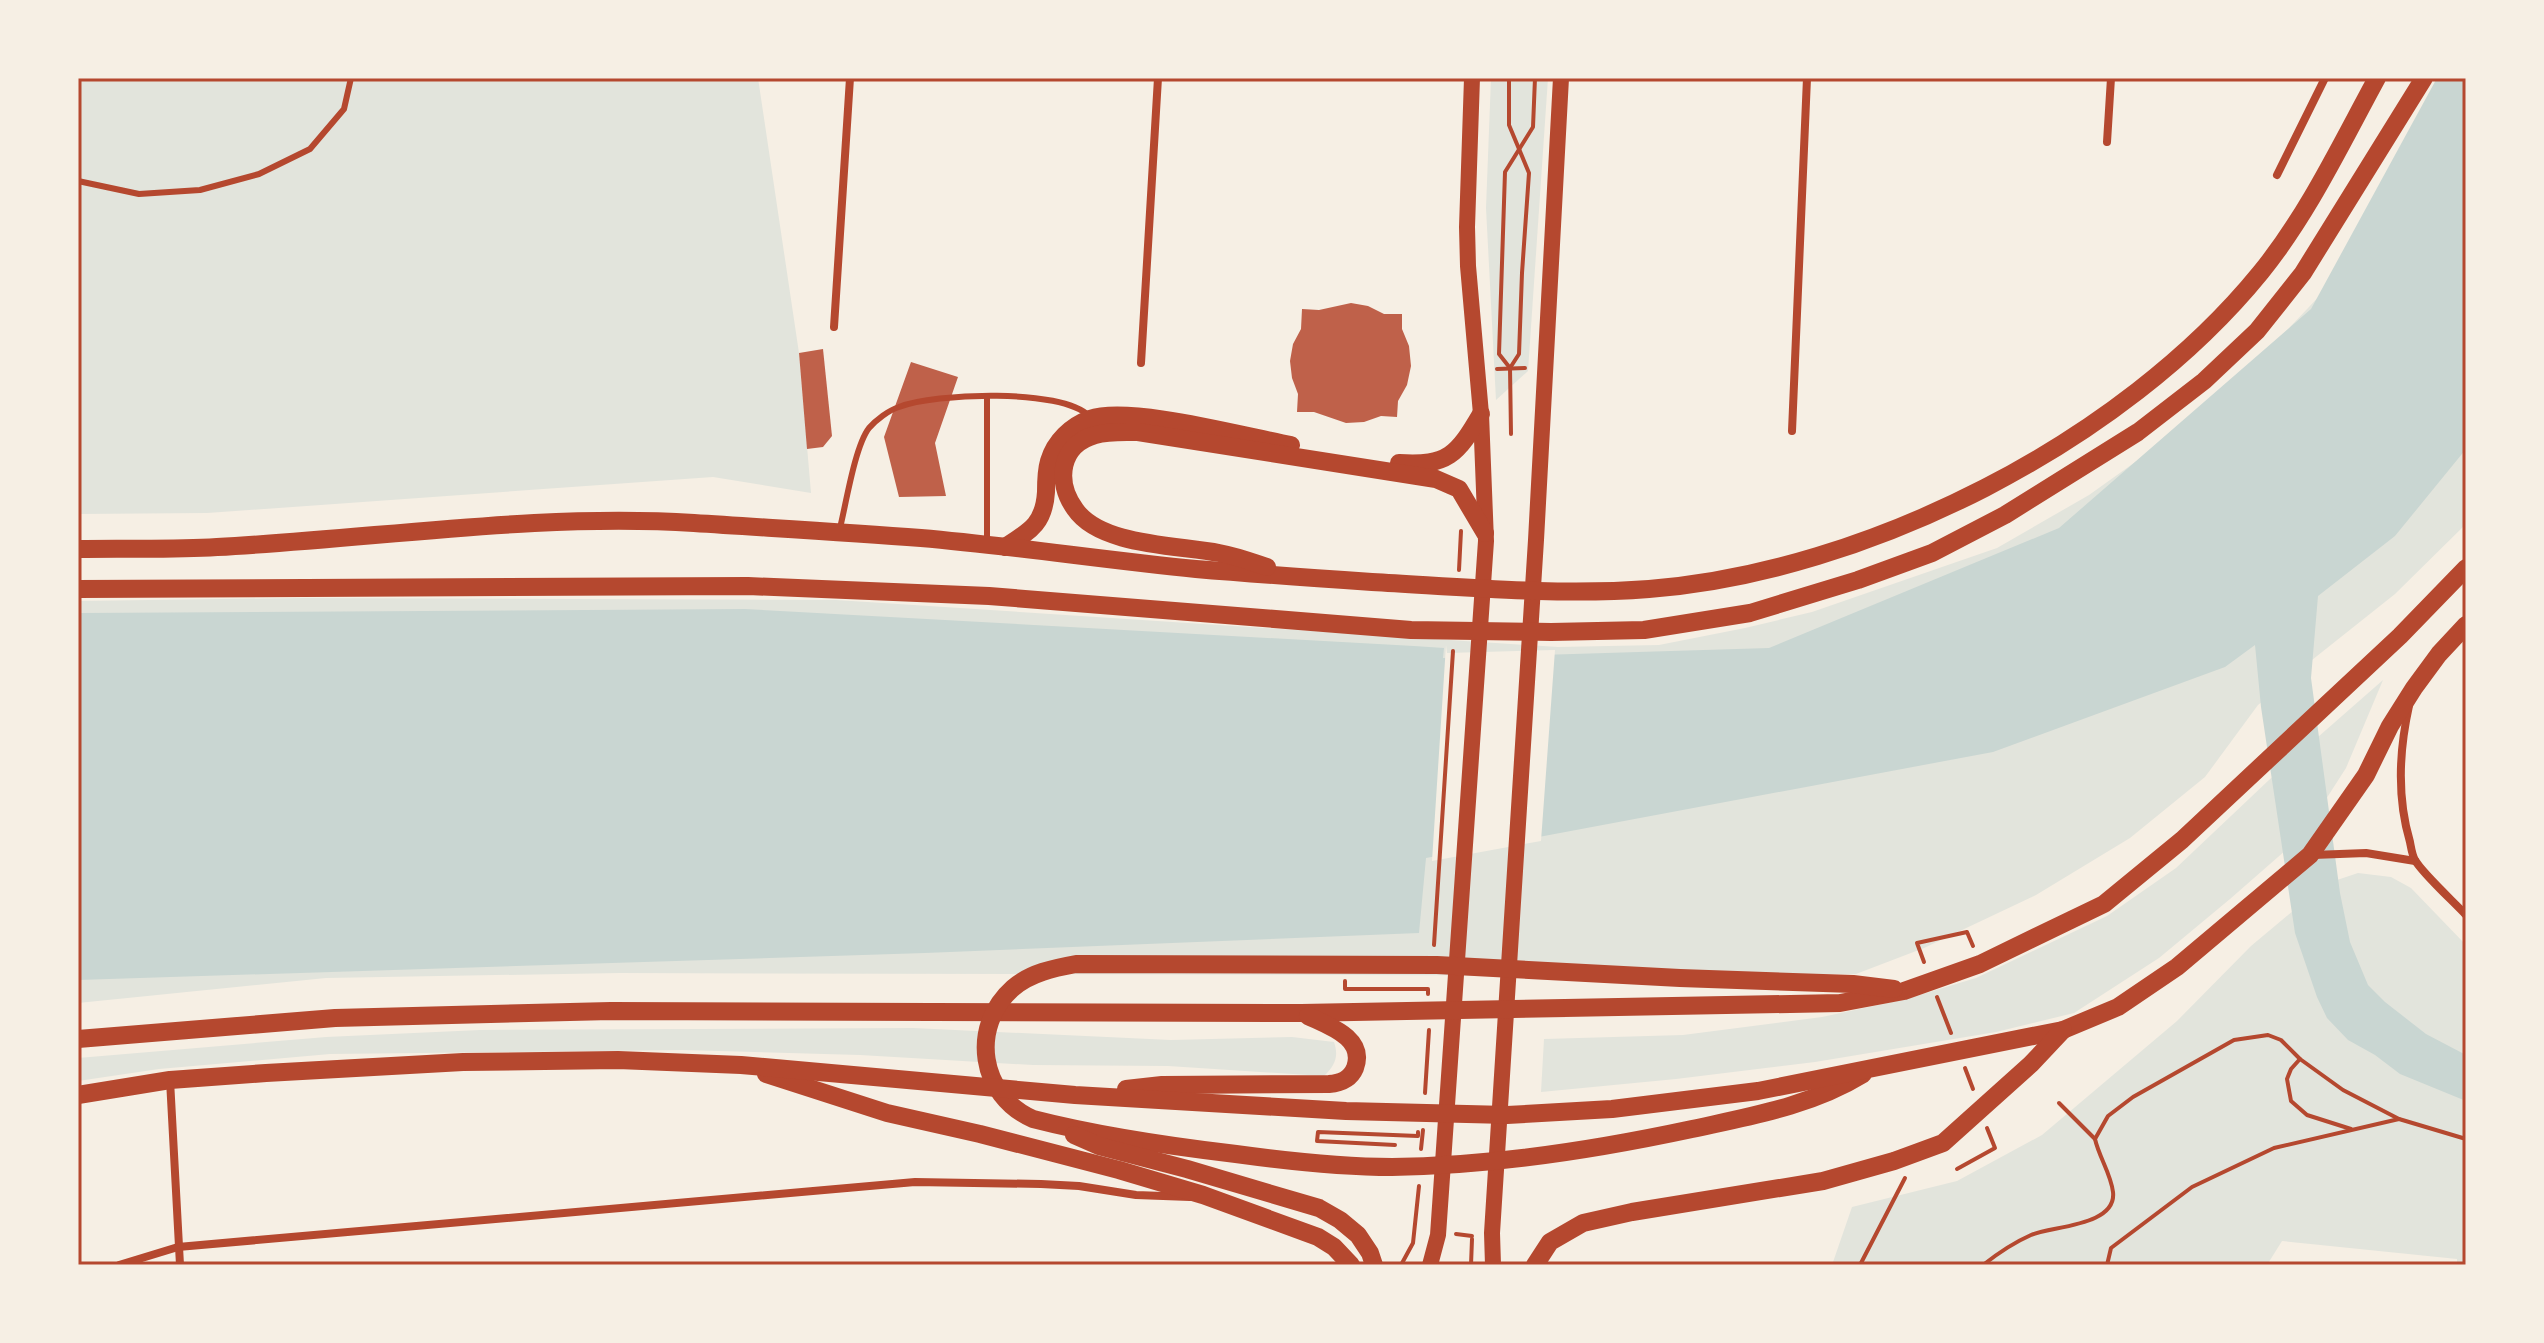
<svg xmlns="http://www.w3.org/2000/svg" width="2544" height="1343" viewBox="0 0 2544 1343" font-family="'PT Sans',sans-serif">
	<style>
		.green { fill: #e2e4dc }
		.water { fill: #c9d6d2 }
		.pier { fill: #f6efe4 }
		.building { fill: #bf614a }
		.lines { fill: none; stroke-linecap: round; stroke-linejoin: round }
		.path { stroke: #b5482f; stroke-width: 4 }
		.service { stroke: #b5482f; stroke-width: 6 }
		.minor { stroke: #b5482f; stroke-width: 8 }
		.secondary { stroke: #b5482f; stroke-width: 16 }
		.primary { stroke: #b5482f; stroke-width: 18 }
		.trunk { stroke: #b5482f; stroke-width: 18 }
		.neatline { fill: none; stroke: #b5482f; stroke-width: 3 }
	</style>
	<rect width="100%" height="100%" fill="#f6efe4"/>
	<g class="green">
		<polygon points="78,78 758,78 799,353 811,493 713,477 207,513 78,514"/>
		<polygon points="1491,78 1548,78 1528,371 1496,400 1486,208"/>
		<polygon points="2466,78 2466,524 2395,594 2312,660 2258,705 2205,777 2130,838 2036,895 1924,948 1856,974 1731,976 620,973 326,978 78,1003 78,601 302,598 836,600 1558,647 1659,645 1745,628 1812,612 1997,548 2089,495 2218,403 2326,289"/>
		<polygon points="2383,680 2346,768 2303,835 2230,899 2159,958 2074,1013 1996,1032 1815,1062 1676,1079 1541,1092 1544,1039 1683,1035 1822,1017 1906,999 1976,978 2107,916 2176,868 2269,780"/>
		<polygon points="2358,873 2391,877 2411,888 2466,945 2466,1265 2457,1265 2457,1259 2282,1241 2267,1265 1832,1265 1852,1207 1957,1181 2042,1135 2177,1021 2251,946 2325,884"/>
		<path d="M913 1028 1171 1040 1292 1037 1334 1042C1339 1057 1335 1065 1324 1076L1168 1066 1033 1065 860 1055 682 1050 330 1054 159 1069 78 1081V1058L326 1037 480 1030Z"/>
	</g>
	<polygon class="water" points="2437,78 2466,78 2466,449 2395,536 2318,596 2311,678 2340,893 2350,942 2368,985 2385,1002 2426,1034 2466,1055 2466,1101 2400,1074 2375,1055 2348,1040 2327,1018 2317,997 2295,933 2261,707 2255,645 2225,667 1993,752 1426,858 1419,933 925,953 78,980 78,613 745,609 1414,646 1444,648 1443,658 1769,648 2059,528 2311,309"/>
	<polygon class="pier" points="1446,645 1447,653 1555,650 1541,841 1432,861"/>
	<g class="building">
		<polygon points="1351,303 1368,306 1384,314 1402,314 1402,329 1409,346 1411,366 1407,385 1398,401 1397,417 1381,416 1364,422 1346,423 1314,412 1297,412 1298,394 1292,378 1290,361 1293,344 1301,329 1302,309 1319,310"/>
		<polygon points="823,349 832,436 823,447 807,449 799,353"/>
		<polygon points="911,362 958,377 935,443 946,496 899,497 884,437"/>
	</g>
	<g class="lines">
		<g class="path">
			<polyline points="1509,78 1509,125 1529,173 1522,273 1519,354 1510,368 1511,434"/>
			<polyline points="1510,368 1499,354 1505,172 1533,127 1535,78"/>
			<polyline points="1497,369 1525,368"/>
			<polyline points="1459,570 1461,531"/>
			<polyline points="1434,945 1453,651"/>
			<polyline points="1924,962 1917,943 1967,932 1973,946"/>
			<polyline points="1345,981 1345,989 1428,989 1428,994"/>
			<polyline points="1937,997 1951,1033"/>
			<polyline points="2300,1059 2291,1069 2287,1079 2291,1101 2307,1115 2351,1129"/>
			<polyline points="1965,1068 1973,1089"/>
			<polyline points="1425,1093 1429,1030"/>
			<polyline points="2059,1103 2095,1139"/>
			<polyline points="1395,1145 1317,1141 1318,1132 1418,1136 1418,1132"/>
			<polyline points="1421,1149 1423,1130"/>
			<polyline points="1957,1169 1995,1148 1987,1128"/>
			<polyline points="1456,1234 1472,1236"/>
			<polyline points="1401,1265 1413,1243 1419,1186"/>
			<polyline points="1471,1265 1472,1239"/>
			<polyline points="1860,1265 1905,1178"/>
			<path d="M1983 1265C1997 1254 2015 1242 2031 1235 2052 1226 2117 1226 2113 1192 2111 1174 2099 1157 2095 1139L2108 1116 2133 1097 2234 1040 2268 1035 2281 1040 2300 1059 2343 1090 2399 1119"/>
			<polyline points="2107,1265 2111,1248 2192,1187 2274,1148 2399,1119 2466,1139"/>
		</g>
		<g class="service">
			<polyline points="78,181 139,194 200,190 259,174 310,149 344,109 351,78"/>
			<path d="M840 528C846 504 855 446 869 428 876 420 889 410 899 407 935 393 1061 388 1089 416"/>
			<polyline points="987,541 987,397"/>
		</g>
		<g class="minor">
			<polyline points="2107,142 2111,78"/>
			<polyline points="2277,175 2325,78"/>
			<polyline points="834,327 850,78"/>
			<polyline points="1141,363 1158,78"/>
			<polyline points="1792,431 1807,78"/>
			<path d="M2409 706C2399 751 2397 798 2410 842 2411 847 2412 855 2415 860 2422 873 2454 902 2466 915"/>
			<polyline points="2313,855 2366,853 2415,861"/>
			<polyline points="170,1080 180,1265"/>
			<polyline points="119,1265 178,1247 915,1182 1041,1184 1079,1186 1136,1195 1190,1197"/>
		</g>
		<g class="secondary">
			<polyline points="1430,1265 1438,1235 1486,541 1481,414 1468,266 1467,227 1472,78"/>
			<polyline points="1493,1265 1492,1233 1536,540 1561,78"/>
		</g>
		<g class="primary">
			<polyline points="78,1039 335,1018 611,1011 1301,1013 1840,1003 1904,991 1980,964 2104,904 2182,840 2400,636 2466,568"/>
			<polyline points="766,1074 887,1113 980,1134 1119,1170 1203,1195 1318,1237 1334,1247 1351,1265"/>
			<path d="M1863 1074C1811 1106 1751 1116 1692 1129 1594 1150 1493 1166 1392 1167 1340 1167 1287 1161 1236 1154 1168 1146 1099 1136 1033 1119 980 1096 969 1027 1013 988 1030 973 1054 968 1076 964L1437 965 1680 978 1853 984 1894 989"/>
			<path d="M1126 1089 1162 1085 1329 1084C1340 1083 1350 1080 1355 1068 1366 1038 1329 1026 1308 1016"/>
			<polyline points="78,1095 170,1080 266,1073 463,1062 618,1060 741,1065 1075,1095 1346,1111 1507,1115 1612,1109 1758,1091 2063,1030 2118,1007 2177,967 2310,855 2366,775 2390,726 2414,688 2439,654 2466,625"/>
			<polyline points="1074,1135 1099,1146 1187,1169 1319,1208 1340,1220 1358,1235 1370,1253 1374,1265"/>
			<polyline points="1535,1265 1550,1242 1583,1223 1632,1212 1823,1181 1894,1161 1943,1143 2031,1064 2063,1030"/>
		</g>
		<g class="trunk">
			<path d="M1399 463C1448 466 1457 455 1481 414"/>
			<path d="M1005 547C1030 531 1044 524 1046 492 1046 482 1046 471 1049 461 1055 441 1071 426 1090 419 1129 405 1247 437 1291 445"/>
			<path d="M78 549C124 548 171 550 217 547 375 539 535 513 694 523 770 528 845 532 921 538 1013 546 1104 560 1196 569 1255 574 1313 578 1372 582 1464 587 1557 596 1649 589 1867 572 2123 442 2261 272 2308 214 2341 144 2377 78"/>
			<path d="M1267 567C1252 562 1236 556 1219 553 1178 545 1100 546 1075 509 1055 481 1060 445 1095 435 1108 431 1124 432 1138 432L1436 479 1459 489 1485 533"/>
			<polyline points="78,589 748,586 989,596 1411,630 1551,632 1644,630 1750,613 1858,580 1932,553 2005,515 2138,432 2204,381 2257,331 2303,273 2424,78"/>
		</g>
	</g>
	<rect width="2544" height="1343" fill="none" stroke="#f6efe4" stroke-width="160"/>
	<rect x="80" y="80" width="2384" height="1183" class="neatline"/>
</svg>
